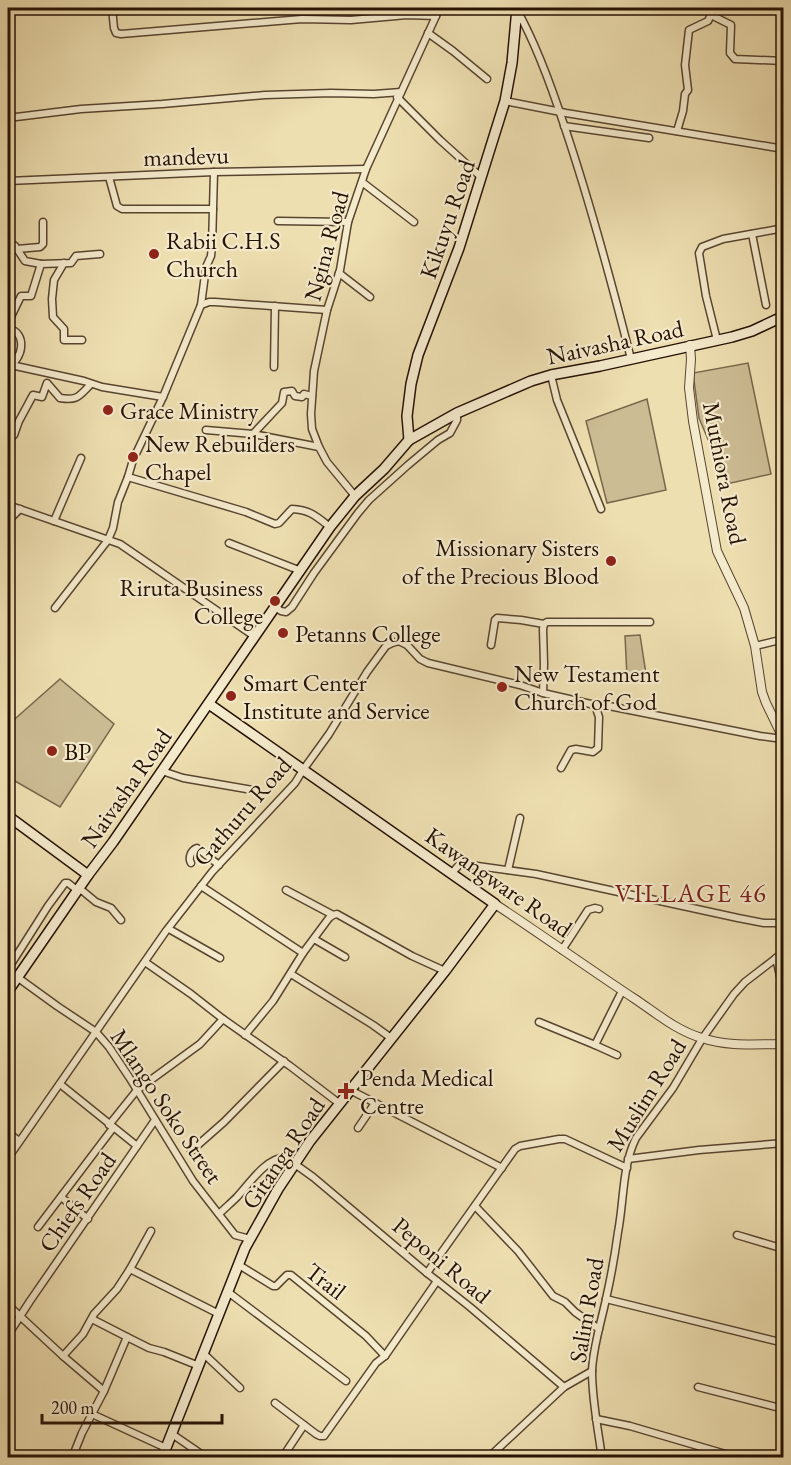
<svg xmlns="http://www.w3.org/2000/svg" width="791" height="1465" viewBox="0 0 791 1465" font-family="'EB Garamond',serif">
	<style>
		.green { fill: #ccbc94; stroke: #79674c; stroke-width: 1.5 }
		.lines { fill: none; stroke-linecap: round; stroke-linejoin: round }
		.minor-casing { stroke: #584530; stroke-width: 9 }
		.tertiary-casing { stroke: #584530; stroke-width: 10 }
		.secondary-casing { stroke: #261205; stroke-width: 12 }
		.minor { stroke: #f4eacc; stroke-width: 6 }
		.tertiary { stroke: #f4eacc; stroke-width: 8 }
		.secondary { stroke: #f4eacc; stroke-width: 9 }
		.poi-dot { fill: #8f2418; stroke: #f4eacc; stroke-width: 2 }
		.labels { text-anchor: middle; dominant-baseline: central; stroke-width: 4.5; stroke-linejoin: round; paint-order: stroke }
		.street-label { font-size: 24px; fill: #261205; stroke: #f4eacc }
		.poi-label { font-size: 24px; fill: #261205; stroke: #f4eacc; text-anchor: start }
		.neighbourhood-label { font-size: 26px; letter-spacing: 1.5px; fill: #7a1f14; stroke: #f4eacc }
	</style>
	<rect width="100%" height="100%" fill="#eedfb1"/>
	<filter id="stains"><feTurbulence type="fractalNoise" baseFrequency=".00333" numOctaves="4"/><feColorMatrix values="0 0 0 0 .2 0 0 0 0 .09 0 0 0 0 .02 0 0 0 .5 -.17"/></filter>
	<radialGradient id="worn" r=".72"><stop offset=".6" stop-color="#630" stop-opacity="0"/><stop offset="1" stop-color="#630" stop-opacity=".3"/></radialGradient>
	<g class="green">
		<polygon points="748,363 771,474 727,484 699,418 693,373"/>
		<polygon points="647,399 666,490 607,503 586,421"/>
		<polygon points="640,635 646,674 627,677 625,636"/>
		<polygon points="60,679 114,724 60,807 8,777 8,725"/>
	</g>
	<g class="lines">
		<g class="minor-casing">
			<g id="minor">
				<polyline points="112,8 114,28 116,33 121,34 302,19 351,20 407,15 436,16"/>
				<path d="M517 10C537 46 551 85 564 125 590 202 611 280 631 359"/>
				<polyline points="711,15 731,25 730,53 735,59 784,61"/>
				<polyline points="428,33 453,51 487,79"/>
				<polyline points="397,97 440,140 481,177"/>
				<polyline points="505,101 566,113 784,149"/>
				<polyline points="8,118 81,109 162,104 265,95 331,93 374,94 401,92"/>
				<polyline points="564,126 649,138"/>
				<polyline points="677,131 683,111 685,94 688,90 685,65 689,30 708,21 714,8"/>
				<polyline points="109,177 117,206 122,209 213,209 212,246 211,256 206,267 201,305"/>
				<polyline points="8,181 214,172 366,169"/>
				<polyline points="362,182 414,222"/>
				<polyline points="213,209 214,172"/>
				<polyline points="278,221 348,222"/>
				<polyline points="752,234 766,305"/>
				<polyline points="8,241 15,246 25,261 41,264"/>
				<polyline points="17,249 40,247 43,244 43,222"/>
				<polyline points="64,263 54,280 52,299 53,317 64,329 64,340 82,340"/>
				<polyline points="339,273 370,297"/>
				<polyline points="8,323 21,296 31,296 41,264 71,263 76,256 100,254"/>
				<path d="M8 328C28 333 23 360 8 366"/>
				<polyline points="717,340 706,296 699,253 702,247 723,239 784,228"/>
				<polyline points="11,365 84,381 102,387 163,397"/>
				<polyline points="274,367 275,306"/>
				<polyline points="551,375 557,400 601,509"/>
				<polyline points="206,430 253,434 319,447"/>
				<polyline points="253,434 282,403 284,392 292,391 295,396 302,397 304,394 312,396"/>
				<path d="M8 439 14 435 19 421 33 395 42 397 47 383 60 398C78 401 79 396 91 384"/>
				<path d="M128 477 246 512 275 524 279 523 292 509C310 510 316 516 330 527"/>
				<polyline points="355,496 327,462 319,447 312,429 311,414 314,371 327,310 340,270 348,222 366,169 436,16 437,8"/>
				<polyline points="8,505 120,544 254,636"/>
				<polyline points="8,521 20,509"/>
				<polyline points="54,521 81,458"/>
				<polyline points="229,543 301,571"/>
				<polyline points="275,607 281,611 286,612 292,607 314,573 358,513 369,500 408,465 438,440 450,433 457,420 457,413"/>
				<polyline points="55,608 108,540 113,528 118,502 128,477 133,460 163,397 201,305 209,302 215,302 327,310"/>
				<polyline points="491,645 495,620 497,618 521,620 544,624"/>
				<polyline points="755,646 784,639"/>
				<polyline points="543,693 544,664 543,629 544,624 547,622 650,622"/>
				<polyline points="561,768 571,750 576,749 593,752 598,748 599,717 595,705"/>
				<polyline points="162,771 183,778 258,791"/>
				<path d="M191 863C188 858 191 850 197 848L219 865"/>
				<polyline points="508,870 520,818"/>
				<polyline points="452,873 459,865 463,864 536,874 738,918 764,923 784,923"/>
				<polyline points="201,886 303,953 329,918 333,915 337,914 412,956 445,971"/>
				<polyline points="79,888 96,902 111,908 121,920"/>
				<polyline points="286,890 333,915"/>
				<polyline points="169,929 220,958"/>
				<polyline points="314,939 345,957"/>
				<polyline points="562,950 588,910 595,908 599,909"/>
				<polyline points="776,958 784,994"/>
				<polyline points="145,962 191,994 223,1019"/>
				<polyline points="8,969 48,906 65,883 68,883 77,890"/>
				<polyline points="291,974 373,1025 391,1038"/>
				<polyline points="17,977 57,1006 96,1032 109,1047 129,1077 193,1181 235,1235 250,1239"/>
				<polyline points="539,1022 595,1045"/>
				<polyline points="245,1035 273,1001 303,953"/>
				<polyline points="617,1055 595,1045 622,991"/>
				<polyline points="60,1084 137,1146"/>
				<polyline points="350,1090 502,1168"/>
				<polyline points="109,1125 137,1090 200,1044 223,1019 290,1066 340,1104"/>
				<polyline points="358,1128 375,1103"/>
				<polyline points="8,1133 19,1141"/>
				<polyline points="191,1151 224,1122 284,1061"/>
				<polyline points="8,1158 166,931 212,872 295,783 303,770 329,734 367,672 386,646 392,643 399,641 407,645 420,659 428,663 520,685 543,693 595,705 604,705 760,736 783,739"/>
				<polyline points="628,1159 699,1150 784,1143"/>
				<polyline points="61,1197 88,1219"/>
				<polyline points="475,1206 518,1251 553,1296 565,1302 575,1312 599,1329"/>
				<path d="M219 1214C225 1208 231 1203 237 1197 250 1183 265 1159 285 1157L313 1177 427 1273 470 1307 564 1387"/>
				<polyline points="38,1227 113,1128"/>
				<polyline points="737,1235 784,1249"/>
				<polyline points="239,1265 273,1286 276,1286 287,1275 291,1275 366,1336 385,1356"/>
				<polyline points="130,1269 151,1231"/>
				<polyline points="427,1273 515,1149 520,1146 559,1139 565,1139 627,1168"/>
				<polyline points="228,1292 346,1381"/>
				<polyline points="606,1299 784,1343"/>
				<polyline points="8,1305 63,1356 104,1391"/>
				<polyline points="92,1319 127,1337"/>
				<polyline points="8,1335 30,1301 155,1120"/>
				<polyline points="204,1354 240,1388"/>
				<polyline points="63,1356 83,1334 94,1314 117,1289 130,1269 219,1314"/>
				<polyline points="698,1387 784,1409"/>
				<polyline points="275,1403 316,1434 320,1436 324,1436 376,1363 385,1356 437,1281"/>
				<polyline points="92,1414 166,1448"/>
				<polyline points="596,1419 630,1426 739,1458"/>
				<polyline points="172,1434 207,1458"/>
				<polyline points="72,1458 82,1433 104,1391 127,1337 149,1348 164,1352 199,1366"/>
				<polyline points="282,1458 304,1425"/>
				<polyline points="488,1458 564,1387 592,1371"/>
				<path d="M602 1458C598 1429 592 1400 592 1371 593 1347 601 1323 606 1299 611 1277 615 1254 618 1232 624 1201 622 1166 636 1138L673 1088 702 1039 734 994 745 982 784 952"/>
			</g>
		</g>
		<g class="tertiary-casing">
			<g id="tertiary">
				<polyline points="690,345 691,359 689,388 693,421 717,551 744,608 755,646 762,692 766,703 784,740"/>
				<path d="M495 904C542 935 588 968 635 999 656 1013 677 1031 702 1038 728 1047 757 1044 784 1044"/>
			</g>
		</g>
		<g class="secondary-casing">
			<g id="secondary">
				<polyline points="409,440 407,416 411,384 418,355 459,248 505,101 512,63 517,8"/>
				<polyline points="8,816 88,875"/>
				<polyline points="8,991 88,875 113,842 330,527 355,496 384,469 409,440 457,413 531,381 551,375 600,366 732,337 752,331 784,316"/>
				<polyline points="162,1458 245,1248 278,1189 310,1141 445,971 495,904 209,704"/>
			</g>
		</g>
		<use href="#minor" class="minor"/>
		<use href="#tertiary" class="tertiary"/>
		<use href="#secondary" class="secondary"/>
	</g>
	<g class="poi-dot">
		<circle cx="154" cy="254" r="6"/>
		<circle cx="108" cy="410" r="6"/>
		<circle cx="133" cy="457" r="6"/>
		<circle cx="611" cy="561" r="6"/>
		<circle cx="275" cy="601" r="6"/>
		<circle cx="283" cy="633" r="6"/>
		<circle cx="502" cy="687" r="6"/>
		<circle cx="231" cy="696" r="6"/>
		<circle cx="52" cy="751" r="6"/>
		<path d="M343 1082h6v6h6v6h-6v6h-6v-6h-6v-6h6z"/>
	</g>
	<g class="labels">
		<g class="street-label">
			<text transform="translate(186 156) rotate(-2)">mandevu</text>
			<text transform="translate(447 219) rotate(-71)">Kikuyu Road</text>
			<text transform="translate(326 246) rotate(-75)">Ngina Road</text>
			<text transform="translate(615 342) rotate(-12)">Naivasha Road</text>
			<text transform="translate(725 473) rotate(79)">Muthiora Road</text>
			<text transform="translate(126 788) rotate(-55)">Naivasha Road</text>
			<text transform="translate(242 811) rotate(-49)">Gathuru Road</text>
			<text transform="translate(499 882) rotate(35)">Kawangware Road</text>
			<text transform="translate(646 1095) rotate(-58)">Muslim Road</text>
			<text transform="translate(167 1106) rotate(56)">Mlango Soko Street</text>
			<text transform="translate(283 1153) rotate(-56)">Gitanga Road</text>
			<text transform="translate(77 1202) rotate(-55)">Chiefs Road</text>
			<text transform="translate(442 1260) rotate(40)">Peponi Road</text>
			<text transform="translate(326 1281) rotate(38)">Trail</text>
			<text transform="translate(586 1310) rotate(-80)">Salim Road</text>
		</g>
		<g class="poi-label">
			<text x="166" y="240">Rabii C.H.S<tspan x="166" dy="28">Church</tspan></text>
			<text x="120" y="410">Grace Ministry</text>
			<text x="145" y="443">New Rebuilders<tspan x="145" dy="28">Chapel</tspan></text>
			<text x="599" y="547" text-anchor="end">Missionary Sisters<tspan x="599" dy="28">of the Precious Blood</tspan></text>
			<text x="263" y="587" text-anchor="end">Riruta Business<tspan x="263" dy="28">College</tspan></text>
			<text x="295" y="633">Petanns College</text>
			<text x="514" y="673">New Testament<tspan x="514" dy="28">Church of God</tspan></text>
			<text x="243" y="682">Smart Center<tspan x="243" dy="28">Institute and Service</tspan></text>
			<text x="64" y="751">BP</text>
			<text x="360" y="1077">Penda Medical<tspan x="360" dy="28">Centre</tspan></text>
		</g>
		<g class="neighbourhood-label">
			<text x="691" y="893">VILLAGE 46</text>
		</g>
	</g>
	<rect width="791" height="1465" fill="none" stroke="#eedfb1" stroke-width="30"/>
	<rect x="9" y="9" width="773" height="1447" fill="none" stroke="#261205" stroke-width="3"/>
	<rect x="15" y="15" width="761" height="1435" fill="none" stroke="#261205" stroke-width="1.5"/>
	<path d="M42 1414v9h180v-9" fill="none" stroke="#261205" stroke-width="3"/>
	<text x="51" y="1414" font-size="18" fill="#261205" stroke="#f4eacc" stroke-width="4.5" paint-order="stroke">200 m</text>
	<rect width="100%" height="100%" filter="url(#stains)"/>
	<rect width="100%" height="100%" fill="url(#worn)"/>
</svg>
